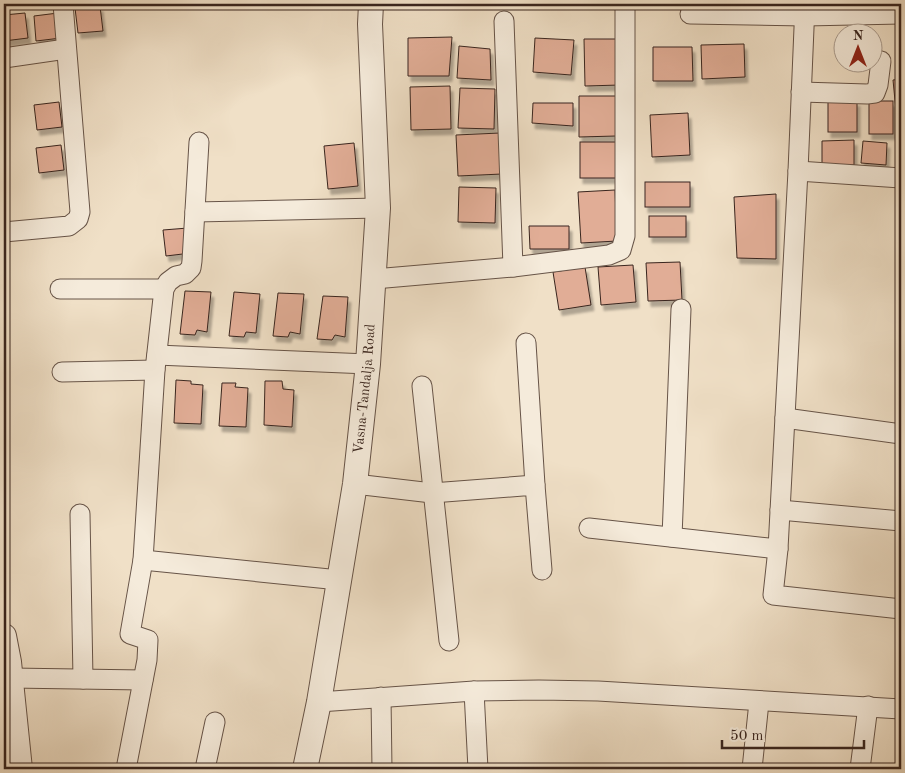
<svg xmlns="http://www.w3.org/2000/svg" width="905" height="773" viewBox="0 0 905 773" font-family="'Old Standard TT',serif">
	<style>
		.building { fill: #e1ad96; stroke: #39251e; filter: url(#shadow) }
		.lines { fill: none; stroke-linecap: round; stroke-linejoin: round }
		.minor-casing { stroke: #675448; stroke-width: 21 }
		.tertiary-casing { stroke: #675448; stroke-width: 26 }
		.minor { stroke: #f5ebdb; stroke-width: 19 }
		.tertiary { stroke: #f5ebdb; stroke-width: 24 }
		.labels { text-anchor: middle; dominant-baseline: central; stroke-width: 4.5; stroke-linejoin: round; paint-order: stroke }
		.street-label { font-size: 14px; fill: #39251e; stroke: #f5ebdb }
	</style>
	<defs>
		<filter id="shadow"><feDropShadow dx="3" dy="5.5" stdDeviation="1" flood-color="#0004"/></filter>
	</defs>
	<rect width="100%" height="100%" fill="#f0e0c7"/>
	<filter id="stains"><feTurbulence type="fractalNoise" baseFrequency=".004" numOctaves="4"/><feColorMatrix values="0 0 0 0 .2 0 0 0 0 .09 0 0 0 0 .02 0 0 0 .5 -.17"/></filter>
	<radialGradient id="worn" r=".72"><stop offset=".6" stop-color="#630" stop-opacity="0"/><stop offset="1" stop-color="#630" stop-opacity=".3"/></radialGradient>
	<g class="building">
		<polygon points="100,6 103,31 78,33 75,8"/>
		<polygon points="25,13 28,38 4,41 4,15"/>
		<polygon points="58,13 61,38 36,41 34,16"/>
		<polygon points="452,37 449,76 408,76 408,38"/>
		<polygon points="535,38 574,40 571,75 533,72"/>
		<polygon points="584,39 620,39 620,85 585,86"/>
		<polygon points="744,44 745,77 702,79 701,45"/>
		<polygon points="459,46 490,49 491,80 457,78"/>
		<polygon points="653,47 692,47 693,81 653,81"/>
		<polygon points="901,79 901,132 898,132 893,80"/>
		<polygon points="450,86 451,129 411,130 410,87"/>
		<polygon points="460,88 495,89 494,129 458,128"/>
		<polygon points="579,96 616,96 616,136 579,137"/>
		<rect x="828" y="101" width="29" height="31"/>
		<rect x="869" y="101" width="24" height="33"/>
		<polygon points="59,102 62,127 37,130 34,105"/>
		<polygon points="533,103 573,103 573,126 532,123"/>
		<polygon points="688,113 690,155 652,157 650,115"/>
		<polygon points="500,133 502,174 458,176 456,135"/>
		<polygon points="854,140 854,165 822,165 822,141"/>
		<polygon points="863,141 887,143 886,165 861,163"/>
		<rect x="580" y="142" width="37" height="36"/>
		<polygon points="354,143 358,186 328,189 324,146"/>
		<polygon points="61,145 64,170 39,173 36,148"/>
		<rect x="645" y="182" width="45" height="25"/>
		<polygon points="459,187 496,188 495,223 458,222"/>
		<polygon points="615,190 617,241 581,243 578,192"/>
		<polygon points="776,194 776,259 737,258 734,197"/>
		<rect x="649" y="216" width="37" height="21"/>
		<polygon points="529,226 569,226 569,249 530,249"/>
		<polygon points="188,228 191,253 166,256 163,230"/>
		<polygon points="680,262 682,300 648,301 646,263"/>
		<polygon points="633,265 636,302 601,305 598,267"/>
		<polygon points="585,267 591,305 559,310 553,272"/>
		<polygon points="185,291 211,292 207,332 197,330 195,335 180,334"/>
		<polygon points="234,292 260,294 256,333 246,332 244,337 229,336"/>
		<polygon points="278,293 304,294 300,334 290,332 288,337 273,336"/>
		<polygon points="323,296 348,297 345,337 335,335 332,340 317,339"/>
		<polygon points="176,380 191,381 191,384 203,385 201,424 174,423"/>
		<polygon points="265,381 282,381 283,389 294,390 292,427 264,425"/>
		<polygon points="222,383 236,383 235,387 248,388 246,427 219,426"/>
	</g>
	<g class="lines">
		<g class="minor-casing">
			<g id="minor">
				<polyline points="805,4 798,171 778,549 773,595 901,609"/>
				<polyline points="690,14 805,16 901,14"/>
				<polyline points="504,21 513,267"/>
				<polyline points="4,58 66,49"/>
				<polyline points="801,92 867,94 875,93 878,85 881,61"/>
				<polyline points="798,171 901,178"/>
				<polyline points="195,212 378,208"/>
				<polyline points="4,232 69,226 78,219 80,212 63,4"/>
				<polyline points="374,279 513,267 609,255 621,250 625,236 625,4"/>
				<polyline points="60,289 164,289"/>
				<polyline points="526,343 535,485"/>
				<polyline points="157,355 368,364"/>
				<polyline points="62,372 155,370"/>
				<polyline points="422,386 449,641"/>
				<polyline points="785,418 901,434"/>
				<polyline points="355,484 432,493 535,485 542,570"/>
				<polyline points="780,510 901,521"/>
				<polyline points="80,514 83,679"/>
				<polyline points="589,528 778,549"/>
				<polyline points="672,537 681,309"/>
				<polyline points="143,560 339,580"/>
				<polyline points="11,678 143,680"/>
				<polyline points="474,691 478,769"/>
				<polyline points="381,697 382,769"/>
				<polyline points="319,702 474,691 539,690 598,691 901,709"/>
				<polyline points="126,769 147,660 148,640 130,634 143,560 155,370 164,289 168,282 176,276 185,274 191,268 192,261 199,142"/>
				<polyline points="205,769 215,722"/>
				<polyline points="752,769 759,702"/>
				<polyline points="860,769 868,706"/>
			</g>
		</g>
		<g class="tertiary-casing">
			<g id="tertiary">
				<polyline points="4,636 9,662 20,769"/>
				<path id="s1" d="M305 769 319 702 355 484 368 364 378 208 370 24 371 4"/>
			</g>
		</g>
		<use href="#minor" class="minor"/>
		<use href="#tertiary" class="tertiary"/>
	</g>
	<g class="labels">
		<g class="street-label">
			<text stroke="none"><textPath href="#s1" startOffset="385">Vasna-Tandalja Road</textPath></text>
		</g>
	</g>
	<rect width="905" height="773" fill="none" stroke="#f0e0c7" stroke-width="20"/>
	<rect x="5" y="5" width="895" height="763" fill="none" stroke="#39251e" stroke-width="2.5"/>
	<rect x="10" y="10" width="885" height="753" fill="none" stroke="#39251e"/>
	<g transform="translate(858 48)"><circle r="24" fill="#f5ebdb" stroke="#aa9c8f"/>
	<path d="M0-4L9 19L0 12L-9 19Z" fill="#8f2418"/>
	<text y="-8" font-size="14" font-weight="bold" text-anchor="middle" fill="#39251e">N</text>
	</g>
	<path d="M722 740v8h142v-8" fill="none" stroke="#39251e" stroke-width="2.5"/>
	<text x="730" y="740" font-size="15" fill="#39251e" stroke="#f5ebdb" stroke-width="4" paint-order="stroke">50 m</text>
	<rect width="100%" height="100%" filter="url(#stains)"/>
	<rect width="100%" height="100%" fill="url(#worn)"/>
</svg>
